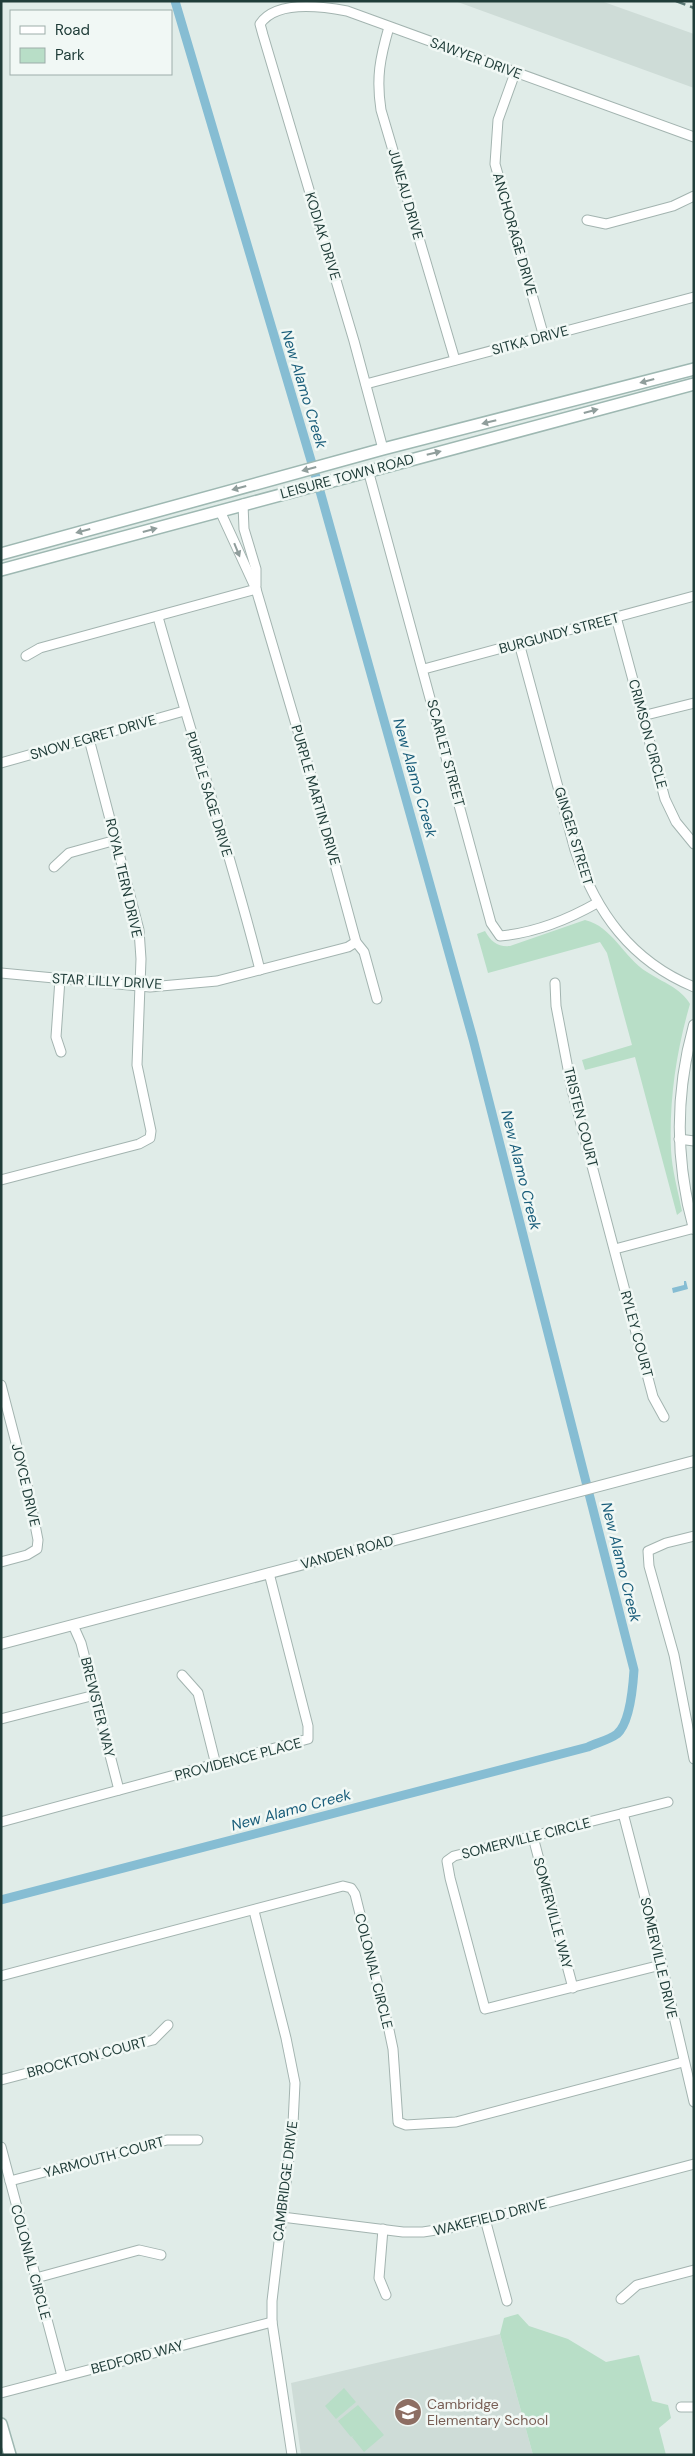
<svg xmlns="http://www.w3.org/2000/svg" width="695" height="2456" viewBox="0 0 695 2456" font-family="'DM Sans',sans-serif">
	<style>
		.built { fill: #cedcd7 }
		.green { fill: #b8dec7 }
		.water { fill: #86bdd3 }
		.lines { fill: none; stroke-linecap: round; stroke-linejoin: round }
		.canal { stroke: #86bdd3; stroke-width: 9 }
		.minor-casing { stroke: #a3b4b0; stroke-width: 11 }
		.tertiary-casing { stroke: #a3b4b0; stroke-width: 12 }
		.secondary-casing { stroke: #9eb8b2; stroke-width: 14 }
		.minor { stroke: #fff; stroke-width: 9 }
		.tertiary { stroke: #fff; stroke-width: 10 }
		.secondary { stroke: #fff; stroke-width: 11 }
		.rail { stroke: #5b7874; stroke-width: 2.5; stroke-dasharray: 10 5; stroke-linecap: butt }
		.oneway { fill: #909e9c }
		.labels { text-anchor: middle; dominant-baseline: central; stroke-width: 5; stroke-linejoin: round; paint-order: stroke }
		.street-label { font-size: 14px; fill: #203d39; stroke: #f1f8f5 }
		.education-label { font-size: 14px; fill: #785e54; stroke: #f1f8f5; text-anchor: start }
		.water-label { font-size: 15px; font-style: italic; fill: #195d7a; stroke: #f1f8f5 }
	</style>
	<rect width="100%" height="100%" fill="#e0ece8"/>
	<g class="built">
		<polygon points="455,1 601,1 694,34 694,88"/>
		<polygon points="500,2334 533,2455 301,2455 291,2383"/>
	</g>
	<g class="green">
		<path d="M585 920C612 926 624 958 647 972 662 982 681 988 690 1004 676 1052 669 1101 671 1150 672 1170 678 1191 682 1211L677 1215 635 1057 585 1070 582 1060 632 1045 607 953 600 942 488 973 477 934 485 931C491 942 498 947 510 946Z"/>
		<polygon points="518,2314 529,2326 568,2339 606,2362 639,2355 652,2401 668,2405 671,2418 659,2428 666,2455 533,2455 500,2334 504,2318"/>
		<polygon points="344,2388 356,2402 336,2419 325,2406"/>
		<polygon points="358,2405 384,2435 364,2452 352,2437 354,2435 351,2437 338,2421"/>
	</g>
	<polygon class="water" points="684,1281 686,1281 688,1289 673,1293 672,1288 684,1285"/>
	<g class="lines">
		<path class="canal" d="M1 1900 588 1747C596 1743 609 1740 617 1734 630 1723 633 1686 634 1670L473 1039 318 484 175 1"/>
		<g class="minor-casing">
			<g id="minor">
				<path d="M389 27C380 58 376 78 381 110L455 360"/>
				<polyline points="515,73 498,120 495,164 544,337"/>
				<polyline points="587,220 606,224 673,206 694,196"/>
				<polyline points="366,384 694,297"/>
				<path d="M383 449 354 341 263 35 260 24C276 0 321 6 347 11L694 137"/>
				<path d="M368 470 491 923 500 936C534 933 567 920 597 903"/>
				<polyline points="243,504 244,529 256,569 256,586"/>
				<polyline points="220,511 256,589 310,772 356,942 364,952 377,999"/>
				<path d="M158 617C191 735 230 851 260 970"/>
				<polyline points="616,617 665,799 676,822 694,844"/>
				<path d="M519 643 575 850C596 912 631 961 694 987"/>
				<polyline points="26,656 40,648 256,589"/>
				<polyline points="424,669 694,596"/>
				<polyline points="642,716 694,703"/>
				<polyline points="1,763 184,711"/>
				<polyline points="54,867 69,853 116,840"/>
				<polyline points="1,973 150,987 217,981 348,947 356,942"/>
				<polyline points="60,979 56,1037 61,1052"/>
				<polyline points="555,983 556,1006 572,1090 653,1397 664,1417"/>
				<polyline points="679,1139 694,1141"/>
				<polyline points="1,1180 139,1144 150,1138 151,1131 137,1065 141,959 139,930 89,739"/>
				<polyline points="615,1249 694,1228"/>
				<polyline points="1,1385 28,1489 38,1540 37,1549 27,1555 1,1562"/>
				<polyline points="694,1536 666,1543 648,1551 649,1566 674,1655 694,1759"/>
				<polyline points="73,1625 81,1643 119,1790"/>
				<polyline points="182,1675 198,1693 216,1765"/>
				<polyline points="1,1719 95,1695"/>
				<polyline points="623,1813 656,1940 694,2102"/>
				<polyline points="1,1822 308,1739 308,1726 269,1573"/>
				<polyline points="533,1837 573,1988"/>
				<polyline points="254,1911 286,2038 295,2083 293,2124 272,2301 272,2322 292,2455"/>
				<polyline points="661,1965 485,2009 450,1878 447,1861 454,1856 668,1802"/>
				<polyline points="1,1976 343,1886 351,1888 355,1894 389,2030 393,2049 398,2122 406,2125 456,2122 683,2062"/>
				<polyline points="1,2080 153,2040 168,2025"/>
				<polyline points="1,2147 62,2376"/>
				<polyline points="10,2181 167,2140 198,2140"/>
				<polyline points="282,2217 403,2232 423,2232 455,2227 694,2164"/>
				<polyline points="485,2219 507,2301"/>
				<polyline points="383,2229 379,2278 386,2295"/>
				<polyline points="36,2278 139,2250 161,2255"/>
				<polyline points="621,2299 637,2285 694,2270"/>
				<polyline points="1,2393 272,2322"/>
				<polyline points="681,2407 694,2407"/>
			</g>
		</g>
		<g class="tertiary-casing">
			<g id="tertiary">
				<path d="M694 1025C675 1093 675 1161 694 1229"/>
				<polyline points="1,1644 694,1461"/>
			</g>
		</g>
		<g class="secondary-casing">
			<g id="secondary">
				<polyline points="1,554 383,449 694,369"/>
				<polyline points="1,570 694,384"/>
				<polyline points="1,2424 10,2455"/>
			</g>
		</g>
		<use href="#minor" class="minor"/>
		<use href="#tertiary" class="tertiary"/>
		<use href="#secondary" class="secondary"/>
		<polyline class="rail" points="676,1 694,8"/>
	</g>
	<defs><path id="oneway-solid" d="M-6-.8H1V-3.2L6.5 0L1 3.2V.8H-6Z" transform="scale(1.25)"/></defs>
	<g class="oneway">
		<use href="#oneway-solid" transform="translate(647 381) rotate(165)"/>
		<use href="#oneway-solid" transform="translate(591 411) rotate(-15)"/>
		<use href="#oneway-solid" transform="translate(489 422) rotate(166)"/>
		<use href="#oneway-solid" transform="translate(434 453) rotate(-14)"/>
		<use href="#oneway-solid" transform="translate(309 469) rotate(165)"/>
		<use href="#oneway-solid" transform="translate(239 488) rotate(165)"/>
		<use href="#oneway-solid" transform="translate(150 530) rotate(-15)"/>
		<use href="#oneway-solid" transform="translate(83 531) rotate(165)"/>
		<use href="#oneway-solid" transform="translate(237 550) rotate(68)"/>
	</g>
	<defs>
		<g id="school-disc" transform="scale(1.4375)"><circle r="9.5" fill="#8d6e63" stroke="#f1f8f5"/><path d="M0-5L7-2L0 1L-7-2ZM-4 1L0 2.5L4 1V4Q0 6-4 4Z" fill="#fff"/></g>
	</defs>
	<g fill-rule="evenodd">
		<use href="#school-disc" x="408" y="2412"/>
	</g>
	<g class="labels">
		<g class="street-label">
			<text transform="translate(476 58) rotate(20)">SAWYER DRIVE</text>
			<text transform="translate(406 194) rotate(74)">JUNEAU DRIVE</text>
			<text transform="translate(515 234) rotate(74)">ANCHORAGE DRIVE</text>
			<text transform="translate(323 236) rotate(73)">KODIAK DRIVE</text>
			<text transform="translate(530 340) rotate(-15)">SITKA DRIVE</text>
			<text transform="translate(347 476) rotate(-15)">LEISURE TOWN ROAD</text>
			<text transform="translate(559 633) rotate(-15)">BURGUNDY STREET</text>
			<text transform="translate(648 734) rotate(75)">CRIMSON CIRCLE</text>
			<text transform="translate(93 737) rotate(-16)">SNOW EGRET DRIVE</text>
			<text transform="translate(446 753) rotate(75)">SCARLET STREET</text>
			<text transform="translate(209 794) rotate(73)">PURPLE SAGE DRIVE</text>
			<text transform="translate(316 795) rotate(74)">PURPLE MARTIN DRIVE</text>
			<text transform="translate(574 836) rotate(73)">GINGER STREET</text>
			<text transform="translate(124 878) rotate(77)">ROYAL TERN DRIVE</text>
			<text transform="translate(107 981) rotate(3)">STAR LILLY DRIVE</text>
			<text transform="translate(581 1117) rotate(76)">TRISTEN COURT</text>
			<text transform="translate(637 1334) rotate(75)">RYLEY COURT</text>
			<text transform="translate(26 1485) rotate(77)">JOYCE DRIVE</text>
			<text transform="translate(347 1552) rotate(-15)">VANDEN ROAD</text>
			<text transform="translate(98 1707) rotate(76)">BREWSTER WAY</text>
			<text transform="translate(238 1759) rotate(-15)">PROVIDENCE PLACE</text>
			<text transform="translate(526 1838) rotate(-14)">SOMERVILLE CIRCLE</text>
			<text transform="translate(553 1913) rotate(75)">SOMERVILLE WAY</text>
			<text transform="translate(659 1958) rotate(77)">SOMERVILLE DRIVE</text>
			<text transform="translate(374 1971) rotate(76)">COLONIAL CIRCLE</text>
			<text transform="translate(87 2057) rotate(-15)">BROCKTON COURT</text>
			<text transform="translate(104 2157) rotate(-15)">YARMOUTH COURT</text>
			<text transform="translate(285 2181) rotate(-83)">CAMBRIDGE DRIVE</text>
			<text transform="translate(490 2217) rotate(-14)">WAKEFIELD DRIVE</text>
			<text transform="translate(31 2262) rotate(75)">COLONIAL CIRCLE</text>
			<text transform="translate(137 2357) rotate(-15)">BEDFORD WAY</text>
		</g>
		<g class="education-label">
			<text x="427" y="2404">Cambridge<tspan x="427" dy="16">Elementary School</tspan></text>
		</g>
		<g class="water-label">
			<text transform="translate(304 389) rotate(73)">New Alamo Creek</text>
			<text transform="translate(415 778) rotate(74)">New Alamo Creek</text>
			<text transform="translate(521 1170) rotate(76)">New Alamo Creek</text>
			<text transform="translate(621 1562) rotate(76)">New Alamo Creek</text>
			<text transform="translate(291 1810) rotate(-15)">New Alamo Creek</text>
		</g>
	</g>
	<rect width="695" height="2456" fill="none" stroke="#203d39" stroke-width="5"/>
	<rect x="10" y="10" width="162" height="65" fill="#f1f8f5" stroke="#9dadaa"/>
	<rect x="20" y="26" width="25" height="8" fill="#ffffff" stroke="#9dadaa"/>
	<text x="55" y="35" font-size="15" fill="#203d39">Road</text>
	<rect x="20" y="48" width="25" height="15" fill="#b8dec7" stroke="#9dadaa"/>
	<text x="55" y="60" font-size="15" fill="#203d39">Park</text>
</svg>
